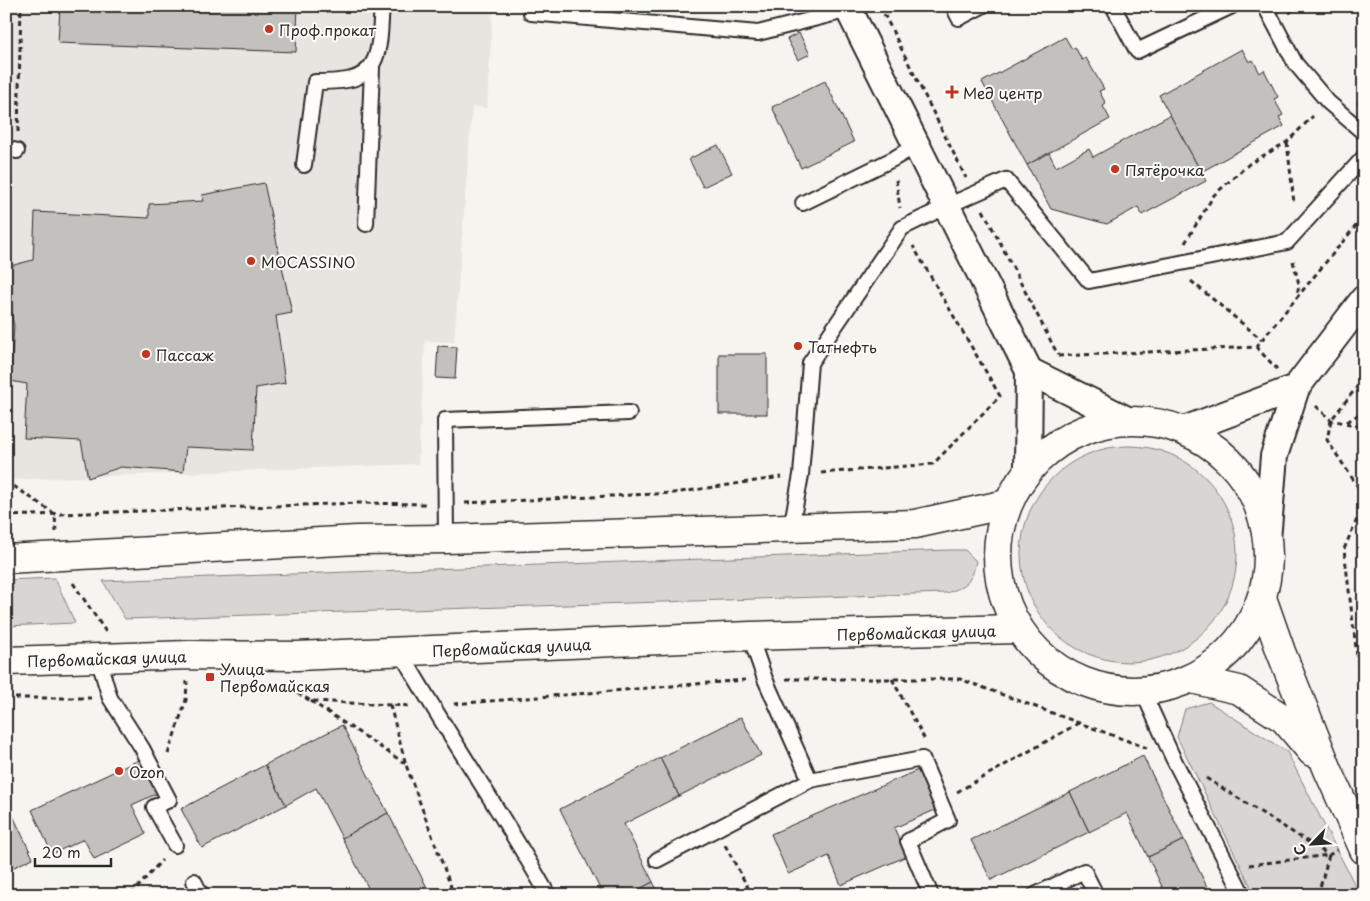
<svg xmlns="http://www.w3.org/2000/svg" width="1370" height="901" viewBox="0 0 1370 901" font-family="'Playpen Sans',sans-serif">
	<style>
		.built { fill: #e6e5e0 }
		.green { fill: #d7d6d2; stroke: #81807e }
		.building { fill: #c2c1be; stroke: #2b2b2b }
		.lines { fill: none; stroke-linecap: round; stroke-linejoin: round }
		.service-casing { stroke: #2b2b2b; stroke-width: 18 }
		.minor-casing { stroke: #2b2b2b; stroke-width: 30 }
		.secondary-casing { stroke: #2b2b2b; stroke-width: 31 }
		.path { stroke: #2b2b2b; stroke-width: 3; stroke-dasharray: 5 4; stroke-linecap: butt }
		.service { stroke: #fdfcf7; stroke-width: 14 }
		.minor { stroke: #fdfcf7; stroke-width: 26 }
		.secondary { stroke: #fdfcf7; stroke-width: 28 }
		.poi-dot { fill: #c8321e; stroke: #fdfcf7; stroke-width: 2 }
		.labels { text-anchor: middle; dominant-baseline: central; stroke-width: 4; stroke-linejoin: round; paint-order: stroke }
		.poi-label { font-size: 15px; fill: #2b2b2b; stroke: #fdfcf7; text-anchor: start }
		.street-label { font-size: 15px; fill: #2b2b2b; stroke: #fdfcf7 }
	</style>
	<rect width="100%" height="100%" fill="#f5f4ef"/>
	<filter id="ink" filterUnits="userSpaceOnUse"><feTurbulence type="fractalNoise" baseFrequency=".02" numOctaves="2"/><feDisplacementMap in="SourceGraphic" scale="10" xChannelSelector="R" yChannelSelector="G"/><feConvolveMatrix kernelMatrix="1 2 1 2 8 2 1 2 1" color-interpolation-filters="sRGB"/></filter>
	<g filter="url(#ink)">
		<polygon class="built" points="6,6 493,6 487,108 472,107 454,342 425,341 418,464 6,480"/>
		<g class="green">
			<circle cx="1129" cy="554" r="108"/>
			<path d="M949 550H965L976 561C972 582 966 587 946 593L125 619 103 581Z"/>
			<polygon points="55,578 75,623 6,626 6,580"/>
			<polygon points="1209,702 1287,752 1360,895 1255,895 1177,737 1185,709"/>
		</g>
		<g class="building">
			<polygon points="60,6 298,6 296,52 58,43"/>
			<polygon points="799,33 810,54 798,60 787,39"/>
			<polygon points="1065,37 1072,49 1075,47 1082,60 1086,58 1104,89 1099,91 1106,104 1103,106 1110,119 1027,165 982,82"/>
			<polygon points="1242,49 1249,62 1253,60 1260,73 1264,70 1278,97 1274,99 1283,115 1279,117 1284,126 1201,172 1159,95"/>
			<polygon points="825,81 854,142 801,168 772,107"/>
			<polygon points="1170,115 1206,181 1142,215 1138,207 1107,224 1051,209 1027,165 1049,153 1056,167 1089,149 1093,157"/>
			<polygon points="718,145 732,173 703,187 689,159"/>
			<polygon points="264,183 292,313 276,316 285,383 256,388 253,450 186,447 183,472 121,467 88,478 81,441 24,438 27,384 10,381 14,326 6,293 6,267 33,260 35,212 149,218 149,204 203,201 202,195"/>
			<polygon points="438,346 457,347 455,379 436,378"/>
			<rect x="719" y="354" width="48" height="60"/>
			<polygon points="741,717 761,755 679,796 660,758"/>
			<polygon points="342,725 388,813 342,838 316,788 286,805 265,765"/>
			<polygon points="1143,756 1184,840 1148,857 1127,813 1089,832 1070,792"/>
			<polygon points="143,758 160,792 132,805 146,834 94,859 84,839 52,854 32,810"/>
			<polygon points="660,758 679,796 624,824 653,882 628,895 603,895 560,809"/>
			<polygon points="265,765 286,805 202,848 181,809"/>
			<polygon points="918,770 935,810 894,828 907,856 841,885 829,856 788,874 771,834"/>
			<polygon points="1070,792 1089,832 991,880 971,840"/>
			<polygon points="6,801 33,858 6,871"/>
			<polygon points="388,813 431,895 372,895 342,838"/>
			<polygon points="1184,840 1211,895 1166,895 1148,857"/>
			<polygon points="653,882 660,895 628,895"/>
		</g>
		<g class="lines">
			<g class="service-casing">
				<g id="service">
					<polyline points="953,6 959,18 982,6"/>
					<polyline points="1113,6 1137,51 1232,6"/>
					<polyline points="1265,6 1295,63 1328,102 1364,133"/>
					<polyline points="531,13 758,33 853,9"/>
					<polyline points="6,148 17,151"/>
					<path d="M304 165 315 82C325 82 336 82 347 80 384 74 379 36 382 6"/>
					<polyline points="803,203 893,159 917,145"/>
					<polyline points="366,224 372,68"/>
					<polyline points="791,528 801,475 810,363 902,228 947,206 1006,180 1089,281 1287,242 1364,157"/>
					<polyline points="446,539 445,420 629,413"/>
					<path d="M400 651C447 734 502 812 548 895"/>
					<polyline points="98,658 110,698 142,748 169,800 154,807 175,845"/>
					<polyline points="1143,692 1173,758 1243,895"/>
					<polyline points="810,780 922,759 948,820 908,841 931,895"/>
					<polyline points="657,860 810,780 765,679 750,636"/>
					<polyline points="194,881 201,895"/>
					<polyline points="1035,895 1084,871 1096,895"/>
				</g>
			</g>
			<g class="minor-casing">
				<g id="minor">
					<polyline points="847,6 1029,371 1028,468"/>
					<polyline points="1029,371 1127,420"/>
					<polyline points="1184,430 1296,388"/>
					<polyline points="1267,540 1274,456 1296,388 1364,299"/>
				</g>
			</g>
			<g class="secondary-casing">
				<g id="secondary">
					<circle cx="1133" cy="556" r="135"/>
					<polyline points="6,559 357,540 446,539 915,524 1007,504"/>
					<polyline points="1262,598 1281,652 1328,770 1364,850"/>
					<path id="s1" d="M6 661 190 655 297 656 750 636 1017 629"/>
					<polyline points="1192,679 1239,690 1284,719 1312,752"/>
				</g>
			</g>
			<g class="path">
				<polyline points="880,6 966,178"/>
				<polyline points="1357,6 1364,11"/>
				<polyline points="1289,13 1300,6"/>
				<polyline points="1358,104 1364,96"/>
				<polyline points="18,132 21,6"/>
				<polyline points="1287,142 1294,203"/>
				<polyline points="6,172 11,173"/>
				<polyline points="896,180 900,208"/>
				<polyline points="983,210 1058,355"/>
				<polyline points="1185,243 1214,195 1249,164 1287,142 1313,116"/>
				<polyline points="1293,261 1299,284 1297,296"/>
				<polyline points="1191,281 1262,340"/>
				<polyline points="1256,347 1364,216"/>
				<polyline points="1058,356 1256,347 1277,369"/>
				<polyline points="1364,378 1331,420 1327,440 1364,496"/>
				<polyline points="1316,406 1331,420 1364,427"/>
				<polyline points="1347,422 1364,411"/>
				<polyline points="821,473 933,464 1000,396 913,246"/>
				<polyline points="6,481 55,514 56,532"/>
				<polyline points="465,503 674,493 782,477"/>
				<polyline points="1364,503 1344,549 1359,673 1364,685"/>
				<polyline points="6,516 358,503 426,504"/>
				<polyline points="73,583 106,632"/>
				<polyline points="786,679 960,679 1147,748"/>
				<polyline points="892,679 925,740"/>
				<polyline points="282,684 311,701 411,706"/>
				<polyline points="6,698 91,698"/>
				<polyline points="311,701 406,764"/>
				<polyline points="454,704 745,680"/>
				<polyline points="390,705 406,765 454,895"/>
				<polyline points="168,754 186,700 187,681"/>
				<polyline points="1206,778 1329,855 1337,850"/>
				<polyline points="957,792 1079,723"/>
				<polyline points="725,845 752,895"/>
				<polyline points="1249,865 1329,855 1318,895"/>
				<polyline points="131,895 162,860"/>
			</g>
			<use href="#service" class="service"/>
			<use href="#minor" class="minor"/>
			<use href="#secondary" class="secondary"/>
		</g>
	</g>
	<g class="poi-dot">
		<circle cx="269" cy="29" r="5"/>
		<path d="M949.5 84.5h5v5h5v5h-5v5h-5v-5h-5v-5h5z"/>
		<circle cx="1115" cy="169" r="5"/>
		<circle cx="251" cy="261" r="5"/>
		<circle cx="798" cy="346" r="5"/>
		<circle cx="146" cy="354" r="5"/>
		<rect x="205" y="672" width="10" height="10" rx="2.5"/>
		<circle cx="119" cy="771" r="5"/>
	</g>
	<g class="labels">
		<g class="poi-label">
			<text x="279" y="29">Проф.прокат</text>
			<text x="963" y="92">Мед центр</text>
			<text x="1125" y="169">Пятёрочка</text>
			<text x="261" y="261">MOCASSINO</text>
			<text x="808" y="346">Татнефть</text>
			<text x="156" y="354">Пассаж</text>
			<text x="220" y="668">Улица<tspan x="220" dy="17">Первомайская</tspan></text>
			<text x="129" y="771">Ozon</text>
		</g>
		<g class="street-label">
			<text stroke="none"><textPath href="#s1" startOffset="911">Первомайская улица</textPath></text>
			<text stroke="none"><textPath href="#s1" startOffset="506">Первомайская улица</textPath></text>
			<text stroke="none"><textPath href="#s1" startOffset="101">Первомайская улица</textPath></text>
		</g>
	</g>
	<rect width="1370" height="901" fill="none" stroke="#fdfcf7" stroke-width="25"/>
	<rect x="12" y="12" width="1345" height="876" fill="none" stroke="#2b2b2b" stroke-width="2" filter="url(#ink)"/>
	<g transform="translate(1312 844) rotate(245)" stroke="#fdfcf7" stroke-width="4" paint-order="stroke">
	<path d="M0-4L9 19L0 12L-9 19Z" fill="#2b2b2b"/>
	<text y="-8" font-size="14" font-weight="bold" text-anchor="middle" fill="#2b2b2b">С</text>
	</g>
	<path d="M35 858v8h76v-8" fill="none" stroke="#2b2b2b" stroke-width="2.5"/>
	<text x="42" y="858" font-size="15" fill="#2b2b2b" stroke="#fdfcf7" stroke-width="4" paint-order="stroke">20 m</text>
</svg>
